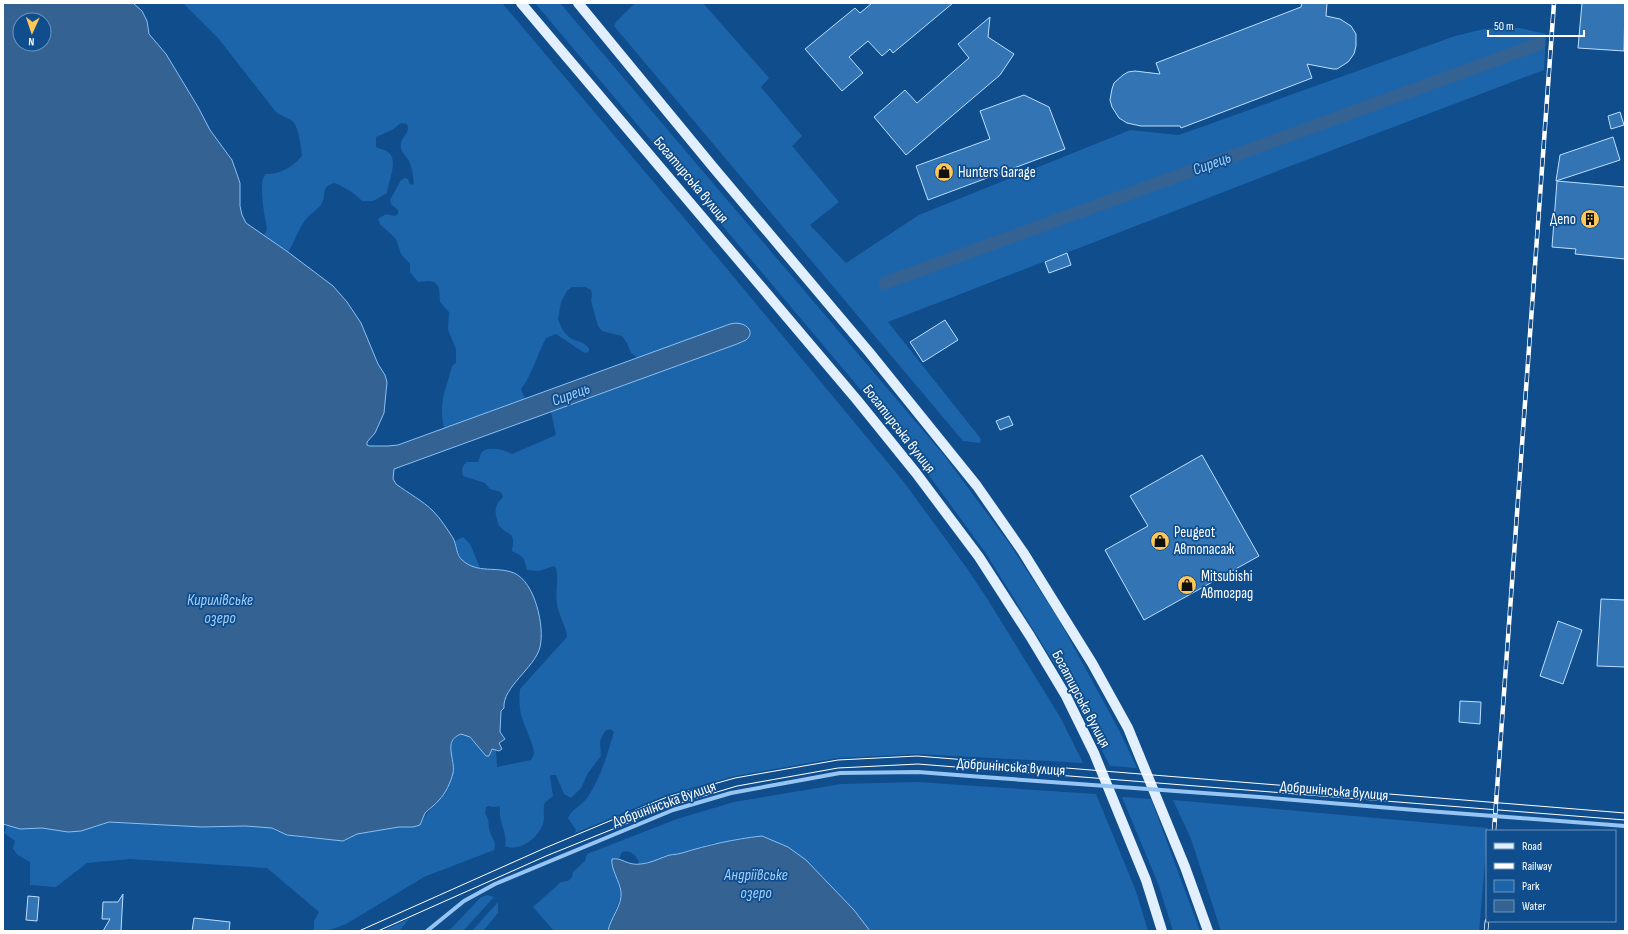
<svg xmlns="http://www.w3.org/2000/svg" width="1628" height="934" viewBox="0 0 1628 934" font-family="'Sofia Sans Condensed',sans-serif">
	<style>
		.green { fill: #1d65ab }
		.water { fill: #346292; stroke: #87c1f7; fill-rule: evenodd }
		.lines { fill: none; stroke-linecap: round; stroke-linejoin: round }
		.canal { stroke: #346292; stroke-width: 13 }
		.building { fill: #3374b5; stroke: #bddefe }
		.minor { stroke: #96c5f3; stroke-width: 4 }
		.primary { stroke: #e2efff; stroke-width: 10 }
		.tram { stroke: #fff; stroke-width: 1 }
		.rail-casing { stroke: #fff; stroke-width: 4.5 }
		.rail { stroke: #0f4d8d; stroke-width: 3; stroke-dasharray: 9; stroke-linecap: butt }
		.minor-bridge { stroke: #96c5f3; stroke-width: 4 }
		.labels { text-anchor: middle; dominant-baseline: central; stroke-width: 3.5; stroke-linejoin: round; paint-order: stroke }
		.poi-label { font-size: 15px; fill: #fff; stroke: #0f4d8d; text-anchor: start }
		.street-label { font-size: 15px; fill: #fff; stroke: #0f4d8d }
		.water-label { font-size: 16px; font-style: italic; fill: #a2cffa; stroke: #0f4d8d }
	</style>
	<rect width="100%" height="100%" fill="#0f4d8d"/>
	<g class="green">
		<path d="M183 3H502L723 264 903 481 966 567 988 600 1060 717 1083 763 917 754 837 758 735 776 666 795 575 833 576 830 568 818C572 809 582 805 587 798 601 778 607 755 614 732L610 729 605 731 600 741 601 756 588 773 581 788 571 798 564 794 556 775H551L550 777 553 796C550 799 545 801 544 805 543 811 545 818 543 824 538 838 521 852 505 846 508 832 498 823 500 808L499 806 493 807 489 806 486 807 485 813C491 823 487 823 490 832 492 839 497 842 494 850L424 877 346 924 327 931H314V921L319 912 267 868 130 859 87 863 56 887 30 885V862L18 855 13 849 15 841 4 833 7 825 20 829 42 828 68 832 81 831 109 822 202 827 246 826 272 828 276 831 298 837 343 841 357 834 399 827H413L420 825C427 811 430 811 439 800 445 794 450 781 453 773 458 757 442 752 458 735 465 732 469 738 475 742 481 746 490 749 496 750L497 767 531 760C532 758 533 756 534 754 535 748 525 727 523 721 519 711 519 698 520 689L567 637C567 628 558 614 557 604 555 592 559 580 556 568L554 566 539 571 527 570 524 559 520 555 512 551C516 529 508 538 498 524 495 511 493 507 503 497L501 492 490 489 485 483 463 476C461 470 462 466 467 462H478C480 459 480 453 483 451 491 446 505 450 512 454L556 435 551 412 737 344 730 324 638 358 631 353 627 343 622 336 602 331 598 326 591 301 592 294 591 290 585 287H572L567 291 561 302 558 319C560 325 563 332 568 336 575 343 581 339 589 348V351L586 353 583 352 556 334 546 338C537 355 532 375 521 389L525 399 444 428C438 400 446 392 452 366L456 363V349L448 330 449 312 440 302 439 287 434 282 429 281 418 282 410 272V264L401 254 396 239 380 224 378 219 386 214 395 216 398 214V210L391 204 390 200 401 180 405 178 408 179 410 184 412 185 414 183C413 177 412 167 409 161 406 155 400 153 401 144 402 136 411 133 407 124L401 123 392 130 376 137V147C379 149 385 149 388 152 399 160 388 182 387 193L373 201H362C356 194 343 186 334 183 320 188 327 192 322 203 319 209 311 213 307 218 298 228 295 242 288 252L264 235 267 230C265 215 258 187 265 174 281 174 291 168 302 156 301 147 299 125 291 120 286 117 281 116 276 112L218 38Z"/>
		<polygon points="535,3 560,3 943,454 1009,543 1059,620 1119,730 1137,768 1110,766 1072,692 985,552 903,440"/>
		<polygon points="635,3 703,3 769,78 761,87 802,136 792,146 839,202 810,225 846,263 919,215 1130,130 1179,135 1455,36 1484,29 1520,28 1546,34 1544,70 1301,162 888,322 981,439 980,443 963,441 614,26 616,22"/>
		<path d="M463 537 470 544 480 568C461 565 460 559 455 541Z"/>
		<path d="M917 782 1096 794 1136 891 1148 931H870L854 910 806 860 788 847 762 836 735 839 725 843H713L681 854 664 856 657 861 639 864C638 856 630 849 622 852L619 859 616 858 611 862 618 882 621 896 608 931H554L533 907 561 882 568 881 572 877 573 872 585 861 587 854 677 819 734 802 841 784Z"/>
		<polygon points="1122,797 1151,799 1200,931 1173,931 1159,886"/>
		<polygon points="1173,800 1488,828 1479,931 1221,931 1191,839"/>
		<polygon points="487,895 494,897 463,931 449,931 480,898"/>
		<polygon points="498,902 498,913 483,931 472,931"/>
		<polygon points="409,919 399,931 382,931"/>
	</g>
	<g class="water">
		<path d="M3 3H133L142 11 147 21 149 34 166 54 198 107 210 130 232 160 240 183V206L242 215 246 223 288 252 333 286 347 302 361 323 378 364 385 375 387 382 384 413 375 433 367 442V445L369 446H388L398 445 730 324C744 320 757 331 746 340 743 341 740 343 737 344L394 469 393 479 396 484C408 493 423 501 433 511 441 519 447 529 453 538 457 545 456 555 462 560 477 574 497 566 514 573 535 582 545 627 540 647 535 668 502 687 504 708L501 711 500 732 505 739 499 743 502 749 499 751 492 749 489 756H486L470 737 461 734C442 741 456 760 453 773 451 782 445 794 439 800 435 805 429 809 425 813 423 817 422 821 420 825L413 827H399L357 834 343 841 287 835 272 828 245 826 202 827 109 822 81 831 68 832 42 828 20 829 3 824ZM20 20H44V44H20Z"/>
		<path d="M762 836 788 847 806 860 854 910 870 931H608C610 919 623 904 621 892 620 882 610 867 612 859 622 857 627 866 641 864 650 863 656 860 664 857 669 854 676 855 682 853 708 845 734 839 762 836Z"/>
	</g>
	<g class="lines">
		<polyline class="canal" points="885,283 1539,44"/>
	</g>
	<g class="building">
		<polygon points="872,3 953,3 893,53 890,49 882,56 868,41 849,57 863,73 842,91 805,49 855,8 860,13"/>
		<polygon points="1302,3 1327,3 1326,16 1340,19 1351,26 1356,34 1356,46 1354,54 1348,62 1337,69 1333,69 1307,64 1312,78 1181,128 1180,126 1141,126 1127,123 1119,118 1112,107 1110,100 1112,89 1114,83 1123,75 1128,72 1135,71 1160,74 1156,63 1301,7"/>
		<polygon points="1582,3 1625,3 1624,51 1578,48"/>
		<polygon points="990,17 988,37 1014,54 1000,75 906,155 874,117 905,90 917,103 969,58 958,44"/>
		<polygon points="1024,95 1049,107 1065,149 928,200 916,166 990,139 980,111"/>
		<polygon points="1620,112 1624,125 1611,129 1608,116"/>
		<polygon points="1613,137 1620,160 1556,181 1560,155"/>
		<polygon points="1557,181 1625,187 1625,259 1575,254 1576,249 1552,247"/>
		<polygon points="1067,253 1071,265 1049,273 1045,262"/>
		<polygon points="945,320 958,340 923,362 910,342"/>
		<polygon points="1009,416 1013,425 1000,430 996,421"/>
		<polygon points="1202,455 1259,556 1144,620 1105,550 1148,526 1130,496"/>
		<polygon points="1601,599 1625,600 1625,667 1597,666"/>
		<polygon points="1558,621 1582,630 1563,684 1540,676"/>
		<polygon points="1460,701 1481,702 1480,724 1459,722"/>
		<polygon points="123,894 121,931 103,931 110,919 102,919 103,902 118,902"/>
		<polygon points="28,896 39,897 37,921 26,920"/>
		<polygon points="194,918 230,922 229,931 192,931"/>
	</g>
	<g class="lines">
		<g class="minor">
			<polyline points="1259,797 1427,811"/>
			<polyline points="1520,818 1625,826"/>
			<polyline points="427,931 464,901 495,884 673,810 731,793 840,773 918,772 983,777"/>
		</g>
		<g class="primary">
			<polyline points="521,3 857,400 916,473 979,557 1030,636 1066,696 1094,753 1146,880 1162,931"/>
			<polyline points="578,3 713,167 869,352 977,486 1023,552 1092,663 1128,728 1185,867 1208,931"/>
		</g>
		<g class="tram">
			<polyline points="359,931 545,848 667,797 735,778 838,760 917,756 1625,813"/>
			<polyline points="378,931 546,856 670,806 737,786 838,768 918,764 1625,820"/>
		</g>
		<g class="rail-casing">
			<g id="rail">
				<polyline points="1494,831 1554,3"/>
				<polyline points="1486,931 1487,921"/>
			</g>
		</g>
		<use href="#rail" class="rail"/>
		<g class="minor-bridge">
			<polyline points="983,777 1259,797"/>
			<polyline points="1427,811 1520,818"/>
		</g>
	</g>
	<defs>
		<g id="shop-disc" transform="scale(1)"><circle r="9.5" fill="#ffc658" stroke="#0f4d8d"/><path d="M-5-2.5h2.3a2.7 3.5 0 0 1 5.4 0H5L5.5 6h-11ZM-1.5-2.5h3a1.5 2.3 0 0 0-3 0Z" fill="#111"/></g>
		<g id="building-disc" transform="scale(1)"><circle r="9.5" fill="#ffc658" stroke="#0f4d8d"/><path d="M-4-6H4V6H1V3H-1V6H-4ZM-2.5-4.3h1.7v1.8h-1.7ZM.8-4.3h1.7v1.8H.8ZM-2.5-1h1.7V.8h-1.7ZM.8-1h1.7V.8H.8Z" fill="#111"/></g>
	</defs>
	<g fill-rule="evenodd">
		<use href="#shop-disc" x="944" y="172"/>
		<use href="#building-disc" x="1590" y="219"/>
		<use href="#shop-disc" x="1160" y="541"/>
		<use href="#shop-disc" x="1187" y="585"/>
	</g>
	<g class="labels">
		<g class="poi-label">
			<text x="958" y="172">Hunters Garage</text>
			<text x="1576" y="219" text-anchor="end">Депо</text>
			<text x="1174" y="532">Peugeot<tspan x="1174" dy="17">Автопасаж</tspan></text>
			<text x="1201" y="576">Mitsubishi<tspan x="1201" dy="17">Автоград</tspan></text>
		</g>
		<g class="street-label">
			<text transform="translate(691 180) rotate(50)">Богатирська вулиця</text>
			<text transform="translate(899 429) rotate(52)">Богатирська вулиця</text>
			<text transform="translate(1081 699) rotate(62)">Богатирська вулиця</text>
			<text transform="translate(1011 767) rotate(4)">Добринінська вулиця</text>
			<text transform="translate(1334 791) rotate(5)">Добринінська вулиця</text>
			<text transform="translate(664 804) rotate(-20)">Добринінська вулиця</text>
		</g>
		<g class="water-label">
			<text transform="translate(1212 164) rotate(-20)">Сирець</text>
			<text transform="translate(571 395) rotate(-20)">Сирець</text>
			<text x="220" y="600">Кирилівське<tspan x="220" dy="18">озеро</tspan></text>
			<text x="756" y="875">Андріївське<tspan x="756" dy="18">озеро</tspan></text>
		</g>
	</g>
	<rect width="1628" height="934" fill="none" stroke="#ffffff" stroke-width="8"/>
	<rect x="1486" y="830" width="130" height="92" fill="#0f4d8d" stroke="#6f94bb"/>
	<rect x="1494" y="843" width="20" height="6" fill="#e2efff" stroke="#6f94bb"/>
	<text x="1522" y="850" font-size="12" fill="#ffffff">Road</text>
	<rect x="1494" y="863" width="20" height="6" fill="#ffffff" stroke="#6f94bb"/>
	<text x="1522" y="870" font-size="12" fill="#ffffff">Railway</text>
	<rect x="1494" y="880" width="20" height="12" fill="#1d65ab" stroke="#6f94bb"/>
	<text x="1522" y="890" font-size="12" fill="#ffffff">Park</text>
	<rect x="1494" y="900" width="20" height="12" fill="#346292" stroke="#6f94bb"/>
	<text x="1522" y="910" font-size="12" fill="#ffffff">Water</text>
	<g transform="translate(32 32) rotate(183)"><circle r="19" fill="#0f4d8d" stroke="#6f94bb"/>
	<path d="M0-3L7 15L0 10L-7 15Z" fill="#ffc658"/>
	<text y="-6" font-size="11" font-weight="bold" text-anchor="middle" fill="#ffffff">N</text>
	</g>
	<path d="M1488 30v6h96v-6" fill="none" stroke="#ffffff" stroke-width="2"/>
	<text x="1494" y="30" font-size="12" fill="#ffffff" stroke="#0f4d8d" stroke-width="3" paint-order="stroke">50 m</text>
</svg>
